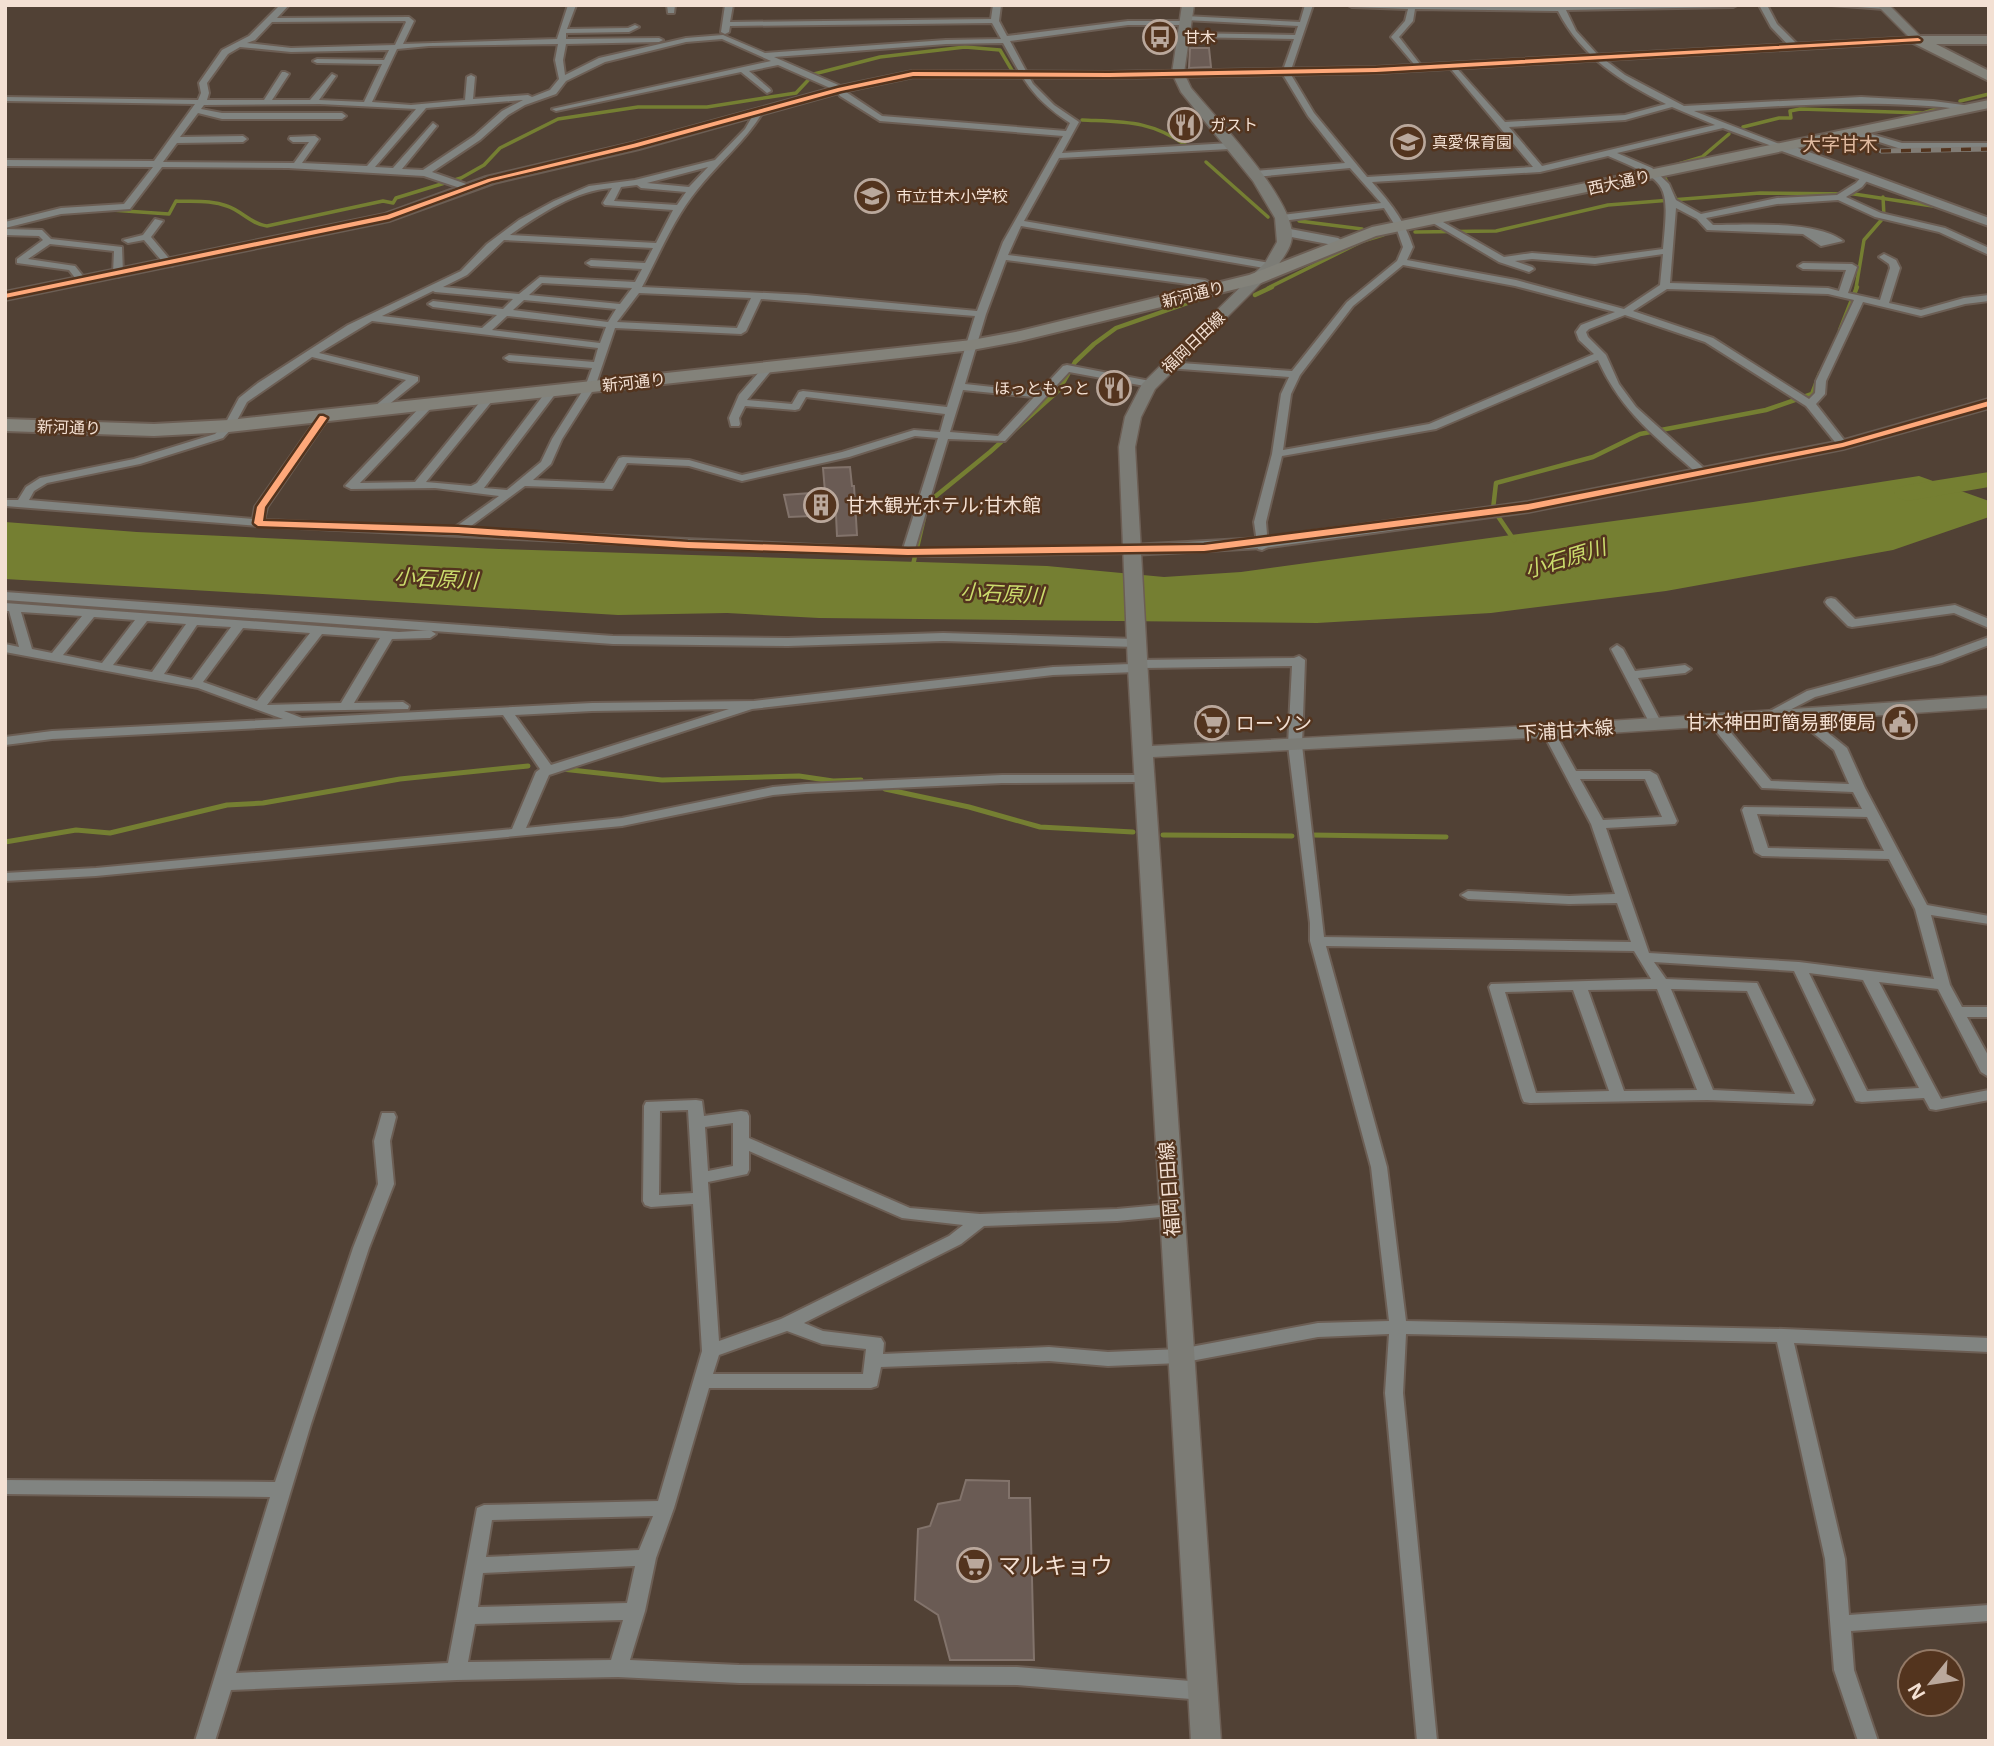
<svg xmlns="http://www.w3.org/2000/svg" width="1994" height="1746" viewBox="0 0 1994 1746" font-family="'Open Sans','Noto Sans JP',sans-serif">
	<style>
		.water { fill: #757f32 }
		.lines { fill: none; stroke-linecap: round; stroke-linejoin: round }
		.stream-far2 { stroke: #757f32; stroke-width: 3.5 }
		.stream-far1 { stroke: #757f32; stroke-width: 4.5 }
		.stream { stroke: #757f32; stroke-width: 5 }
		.river { fill: #757f32; fill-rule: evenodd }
		.building { fill: #6a5b54; stroke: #82736b; stroke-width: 2 }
		.minor-casing { stroke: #6c5e54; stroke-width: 4 }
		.tertiary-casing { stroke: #6c5e54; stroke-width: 4 }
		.secondary-casing { stroke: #6c5e54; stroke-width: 3 }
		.trunk-casing { stroke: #6c5e54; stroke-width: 4 }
		.minor { fill: #818481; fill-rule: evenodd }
		.tertiary { fill: #818481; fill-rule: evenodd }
		.secondary { fill: #7c7c76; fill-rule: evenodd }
		.trunk { fill: #83827a; fill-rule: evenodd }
		.rail-casing { stroke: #817c75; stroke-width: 5 }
		.rail { stroke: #53341e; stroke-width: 3.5; stroke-dasharray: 10; stroke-linecap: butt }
		.cycleway-casing { stroke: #53341e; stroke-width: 5 }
		.cycleway { fill: #fea87a; fill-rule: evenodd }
		.labels { text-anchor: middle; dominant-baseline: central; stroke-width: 5; stroke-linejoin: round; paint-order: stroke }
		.far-poi-label { font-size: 16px; fill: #f3e0d3; stroke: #53341e; text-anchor: start }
		.far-street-label { font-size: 16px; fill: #f3e0d3; stroke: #53341e }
		.far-quarter-label { font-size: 19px; fill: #e0baa0; stroke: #53341e }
		.poi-label { font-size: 19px; fill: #f3e0d3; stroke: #53341e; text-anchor: start }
		.street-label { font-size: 19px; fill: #f3e0d3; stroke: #53341e }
		.water-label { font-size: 21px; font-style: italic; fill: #cbdc6c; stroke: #53341e }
		.near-poi-label { font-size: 23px; fill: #f3e0d3; stroke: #53341e; text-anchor: start }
	</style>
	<rect width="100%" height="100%" fill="#514135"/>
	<polygon class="water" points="1919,476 1989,501 1989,517 1893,550 1666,591 1491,613 1317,623 819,618 727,613 618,615 5,579 5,522 137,532 499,549 1047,566 1164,577 1241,572 1753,502"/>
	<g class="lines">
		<g class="stream-far2">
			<polyline points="1960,101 1989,94"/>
			<path d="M1082 120C1124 122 1151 120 1187 146"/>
			<polyline points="1743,127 1779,118 1791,118 1790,111 1800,109 1923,113 1940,108"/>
			<polyline points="1206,162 1268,217"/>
			<polyline points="1675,165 1702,157 1729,134"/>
			<polyline points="1665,178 1676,199"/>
			<path d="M111 210 169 214 176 201C193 202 211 200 227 206 242 211 251 224 267 226L383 201 393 203 396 198 461 178 484 165 500 148 558 119 638 107H707L796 93 814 74 880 57 965 47 1000 50 1013 72"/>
			<polyline points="1299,221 1362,229"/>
			<polyline points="1415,232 1496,231 1608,205 1760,193 1854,194 1939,207"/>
			<polyline points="1268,288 1363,241 1383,235"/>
			<polyline points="1856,288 1864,240 1884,217 1883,197"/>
		</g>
		<g class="stream-far1">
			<polyline points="1255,295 1272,287"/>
			<polyline points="1840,330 1857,287"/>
			<polyline points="926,504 990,452 1059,390 1075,362 1094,344 1116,328 1202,298"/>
			<polyline points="1514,540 1493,509 1496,483 1593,457 1640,434 1766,410 1812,394 1820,373"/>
			<polyline points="912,569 924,518"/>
		</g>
		<g class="stream">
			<polyline points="562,769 662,780 799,776 833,781 861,780"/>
			<polyline points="885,789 969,807 1040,827 1133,832"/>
			<polyline points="1163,835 1292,836"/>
			<polyline points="1311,835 1446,837"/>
			<polyline points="5,842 76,830 110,833 227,805 263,803 400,779 528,766"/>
		</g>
		<polygon class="river" points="1989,472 1989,487 1907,501 1898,498 1894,493 1898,488 1907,485"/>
	</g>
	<g class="building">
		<polygon points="1190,48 1209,48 1211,67 1189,68"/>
		<polygon points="850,467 852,486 854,486 857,535 837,536 836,515 789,517 784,495 825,492 823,468"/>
		<polygon points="1197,712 1226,712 1228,734 1198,734"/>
		<polygon points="966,1480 1009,1481 1009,1498 1030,1498 1034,1660 950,1660 938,1615 915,1600 918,1529 930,1526 938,1504 960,1500"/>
	</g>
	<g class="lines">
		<g class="minor-casing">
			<g id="minor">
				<path d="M280 5H289L277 18 409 17 414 21 403 44 557 39 568 5H576L567 29 628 28 635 25 639 27 629 32 566 33V39L659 38 663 40 659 42 566 44 563 60 565 75 599 58 686 38 723 35 765 53 946 40 1001 39 992 23 730 26 729 32 725 34 721 32 725 5H733L730 22 991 19 993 5H1001L999 21 1007 36 1128 21H1187V25H1128L1010 41 1033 84 1054 105 1079 122 1062 153 1230 143 1234 146 1230 149 1059 158 1024 221 1270 263 1275 266 1270 269 1021 226 1008 255 1205 280 1221 289 1216 292 1203 286 1006 260 986 314 965 384 1039 392 1063 366 1067 365 1150 381 1155 384 1150 387 1069 372 1005 441 948 439 915 549 1135 548 1137 550 1131 553 932 556 742 550 258 526 5 506V500H18L26 487 40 478 134 459 215 434 225 424 239 398 258 383 348 325 461 271 487 244 519 220 554 201 589 186 635 180 715 160 745 129 756 110H759L763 112C745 142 718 163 697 190 674 218 659 255 642 287L806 295 977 311 1003 242 1063 136 880 121 840 96 837 91 778 65 749 71 770 89 771 91 767 93 741 72 556 111 552 109 771 61 722 39 686 42 605 62 566 81 556 94 525 105 508 115 480 140 432 172 469 185V189H463L424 176 288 168 162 167 130 209 61 214 5 228V222L61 208 124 204 153 167 5 166V160L154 161 195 104 5 101V97L198 100 201 93 199 83 222 50 249 36ZM272 22 405 21 406 22 395 45 291 48 247 43 255 40ZM1003 43C1024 81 1033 99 1070 123L1066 131 882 116 846 92 843 87 774 57 946 44ZM558 44 555 60 559 79 550 90 532 97 528 95 473 99 475 77 471 75 467 77 465 100 411 105 372 102 397 49 429 46ZM240 47 291 52 389 50 384 60 317 59 313 61 317 63 382 64 364 102 319 100 336 76 332 74 310 100H272L289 74 285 72H282L264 100H207L209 93 207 83 228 54ZM523 100 502 111 474 136 423 170 402 169 437 126 433 123 393 168 375 167 426 108ZM320 104 416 109 367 166 302 163 319 139 315 136 290 137 289 139 293 142H309L294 163 163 162 177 143 243 142 247 139 243 136 180 137 198 113 222 119H342L346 116 342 113H222L201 109 204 105ZM708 167 689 187 647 183ZM637 185 641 188 686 192 677 205 614 201 621 187ZM612 188 603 203 605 205 673 210 656 243 510 235C540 214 576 190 612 188ZM504 240 653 248 645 263 591 260 586 263 591 266 642 269 635 282 540 277 519 294 443 287 467 275ZM542 283 632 288 620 304 529 295ZM433 291 435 292 513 299 503 309 433 301 428 304 433 307 497 315 482 328 382 316ZM639 293 751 298 737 328 617 322ZM761 299 975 316 947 407 803 391 799 392 792 404 747 400 774 367 769 364 765 365 739 395 729 418 731 426H739L740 424 739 418 745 406 795 410 799 409 806 397 945 414 940 432 914 430 842 452 742 475 689 460 623 457 619 458 604 483 533 480 551 464 562 439 595 387 615 328 741 334 746 331ZM524 300 616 309 608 322 513 310ZM507 316 606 327 600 343 492 330ZM372 321 598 348 594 362 509 355 504 358 509 361 592 368 585 387 552 439 541 462 507 490 484 488 556 393V389H548L477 483 471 486 426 482 492 401 493 399 488 396 484 397 415 482 360 483 431 408 432 406 427 403 423 404 345 486 351 489 435 488 499 496 454 528 264 520 267 507 328 418 323 415 319 416 255 507 253 519 29 500 34 491 47 483 140 464 223 438 234 426 247 402 312 357 406 380 368 412 373 415 377 414 418 381V377L319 353ZM963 390 1034 397 998 436 950 432ZM915 436 938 438 903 549 467 529 525 486 612 489 627 463 689 466 742 481 849 457Z"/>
				<polygon points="667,5 675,5 674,13 668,13"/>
				<path d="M1305 5H1313L1290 73 1314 113 1367 177 1533 167 1450 68 1449 66 1453 64 1505 122 1625 115 1666 104C1621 82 1581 56 1558 11L1415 9 1413 21 1399 37 1423 68 1419 70 1391 37 1405 21 1408 9 1352 7 1348 5H1737L1733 7 1566 10 1576 31 1597 54 1625 75 1684 106 1861 97 1933 101 1971 106V110H1968C1876 98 1786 106 1694 111L1787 147 1780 149 1723 128 1617 153 1652 168 1669 184 1676 200 1701 214 1777 198 1837 195 1856 183 1863 175H1869L1870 177 1862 187 1846 197 1881 213 1945 228 1989 248V255L1939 232 1875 217 1838 200 1777 204 1706 218 1713 225C1746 225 1816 220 1843 241L1821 246 1803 234 1707 230 1697 219 1676 208 1670 283 1828 288 1839 291 1846 270 1803 269 1798 266 1803 263 1852 264 1857 267 1848 293 1880 300 1890 268 1889 264 1879 257 1884 254 1896 260 1900 268 1889 303 1921 310 1964 298 1989 295V301L1965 304 1921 316 1863 302 1826 381 1825 394 1816 404 1848 445 1843 448 1839 447 1806 406 1705 342 1625 315 1589 329 1586 332 1588 337 1606 355 1619 384 1636 407 1707 471V475H1699C1657 438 1622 413 1598 360L1436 429 1282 456 1266 522 1268 547 1262 550 1258 549 1254 522 1272 454 1281 394 1289 377 1167 368 1162 365 1167 362 1292 371 1347 302 1397 261 1403 247 1396 227 1384 208 1282 221 1277 218 1282 215 1381 203 1350 168 1255 177 1251 174 1255 171 1345 163 1308 116 1282 73 1294 39 1183 37 1179 35 1183 33 1295 35 1298 26 1185 20 1181 18 1185 16 1300 22ZM1672 107 1715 125 1542 166 1509 127 1625 120ZM1608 156C1670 182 1669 183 1663 249L1595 258 1532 253 1504 257 1436 218 1428 220 1499 262 1529 272 1534 269 1532 267 1515 261 1532 259 1595 264 1663 254 1660 285 1624 309 1516 280 1407 260 1413 247C1404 219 1390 203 1372 182L1540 172ZM1403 265 1515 286 1615 312 1581 325 1576 332 1579 340 1594 354 1429 424 1283 450 1291 394 1300 375 1353 306ZM1667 289 1828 294 1854 300 1816 381 1815 393 1809 399 1713 338 1633 311Z"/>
				<polygon points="1759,5 1767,5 1777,24 1797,44 1797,48 1791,48 1771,27"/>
				<polygon points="1831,5 1886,5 1888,7 1884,9"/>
				<polygon points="1844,131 1871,134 1902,143 1989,143 1989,149 1901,149 1870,139 1841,136 1841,132"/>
				<polygon points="155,219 163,221 151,237 172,262 172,266 166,266 144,240 128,243 123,240 143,235"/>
				<polygon points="5,229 42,230 51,239 122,247 123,274 118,277 113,274 114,251 50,244 28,259 75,266 87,281 85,283 79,283 69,270 17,263 17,259 43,240 39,236 5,235"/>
				<polygon points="5,592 613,636 788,638 943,633 1136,639 1142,643 1136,647 943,641 788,646 613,644 5,600"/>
				<polygon points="1831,598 1835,599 1855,619 1955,605 1989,619 1989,628 1954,613 1852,627 1848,626 1827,605 1825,602 1827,599"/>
				<path d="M5 603 399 632 430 630 436 634 430 638 392 639 354 703 403 702 409 706 408 709 284 711 302 718 592 703 754 701 1053 667 1131 664 1137 660 1294 658 1299 656 1305 660 1302 745 1324 937 1631 942 1617 903 1569 904 1468 899 1461 895 1468 891 1569 896 1615 894 1591 824 1542 731 1548 727 1554 731 1576 771H1650L1657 775 1677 821 1675 824 1606 828 1649 953 1799 962 1934 979 1915 909 1889 859 1762 856 1755 852 1742 810 1744 807 1862 809 1853 792 1762 788 1707 720 1713 716 1718 717 1771 781 1849 784 1834 750 1791 715 1797 711 1802 712 1847 748 1865 788 1927 905 1989 916V924L1931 915 1950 985 1962 1007H1989V1017H1967L1989 1057V1077L1981 1072 1938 989 1879 982 1941 1099 1989 1090V1100L1936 1110 1930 1109 1924 1098 1862 1102 1856 1101 1794 971 1654 962 1666 979 1757 983 1814 1100 1812 1104 1707 1100 1530 1103 1524 1102 1522 1098 1489 987 1491 984 1651 979 1634 951 1326 946 1387 1167 1406 1321 1784 1329 1989 1338V1352L1794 1343 1845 1559 1849 1615 1989 1605V1621L1851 1631 1854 1670 1878 1741H1858L1834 1670 1825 1559 1777 1342 1406 1334 1403 1393 1437 1741H1417L1385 1393 1389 1334 1318 1337 1180 1363 1108 1366 1049 1361 881 1367 877 1386 871 1388H709L674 1508 656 1558 645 1611 630 1660 739 1665 1017 1667 1203 1682 1210 1685 1213 1691 1210 1697 1203 1700 1017 1685 739 1683 618 1677 457 1680 231 1690 215 1741H195L270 1497 5 1494V1480L275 1482 353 1248 378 1184 374 1141 382 1113H394L396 1117 390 1141 394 1184 369 1248 311 1424 236 1673 448 1663 477 1508 484 1505 658 1501 702 1351 693 1204 651 1207 645 1205 643 1201 644 1106 646 1102 696 1100 702 1101 704 1116 741 1111 747 1112 749 1116V1138L910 1208 980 1214 1117 1209 1171 1204 1177 1206 1179 1210 1177 1214 1171 1216 1117 1221 984 1226 961 1244 804 1323 823 1331 881 1338 884 1343 883 1354 1049 1347 1108 1352 1180 1349 1318 1323 1389 1321 1371 1167 1310 941V923L1288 745 1292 666 1143 668 1137 672 1053 675 752 709 549 775 526 828 622 818 773 787 806 784 1002 775H1149L1151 778 1144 782 1002 783 806 792 773 795 622 826 96 876 5 881V873L96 868 512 829 536 772 540 769 503 715 52 739 5 745V737L52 731 283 719 198 688 5 652V644L19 647 9 611H5ZM21 612 82 616 52 653 32 649ZM94 617 135 620 102 663 63 655ZM147 621 186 624 152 672 113 665ZM197 625 231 627 192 680 164 674ZM243 628 310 633 257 701 203 682ZM322 634 380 638 341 703 267 705ZM729 709 551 765 515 715 592 711ZM1580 779H1645L1662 817 1603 820ZM1757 814 1867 817 1884 851 1768 848ZM1809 973 1863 980 1919 1088 1867 1091ZM1657 989 1697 1090 1624 1091 1588 990ZM1671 989 1747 991 1795 1094 1713 1090ZM1573 990 1609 1091 1536 1093 1505 992ZM688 1110 693 1193 659 1195 660 1111ZM733 1123V1166L708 1171 705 1127ZM749 1151 902 1218 963 1225 949 1236 781 1319 719 1341 708 1182 747 1174 749 1170ZM787 1331 822 1344 866 1349 863 1374H713L719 1355ZM653 1516 639 1550 486 1557 492 1520ZM635 1566 627 1603 478 1607 483 1573ZM623 1620 611 1660 468 1662 475 1624Z"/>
				<polygon points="1989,637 1989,645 1942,663 1815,697 1770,720 1765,721 1759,717 1807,691 1934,657"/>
				<polygon points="1617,645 1623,649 1635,671 1685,665 1691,669 1685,673 1638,678 1662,724 1661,727 1651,727 1650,724 1611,649"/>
			</g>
		</g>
		<g class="tertiary-casing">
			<g id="tertiary">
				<polygon points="1918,37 1923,40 1922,42 1376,73 1109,78 913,77 842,92 639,149 494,183 389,221 5,300 5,292 385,214 486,177 632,143 836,87 913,71 1109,72 1376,67"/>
				<polygon points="1779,144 1787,144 1989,218 1989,226 1779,150"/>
				<polygon points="1285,228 1338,238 1344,242 1338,246 1281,235 1279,232"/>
				<polygon points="1989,399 1989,408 1843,449 1528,512 1262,548 1131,555 1123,550 1131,545 1262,538 1528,502 1841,441"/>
			</g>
		</g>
		<g class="secondary-casing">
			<g id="secondary">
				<path d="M1182 5H1194L1184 73 1191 88C1216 118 1292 197 1292 235 1292 248 1282 259 1275 269L1155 389 1141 417 1135 447 1152 746 1548 725 1989 696V708L1548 737 1153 757 1221 1741H1191L1128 668 1119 447 1125 417 1142 384 1265 263 1277 242 1275 218 1253 181 1181 92 1172 73Z"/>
				<polygon points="1877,5 1889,5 1922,38 1922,42 1914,42"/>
			</g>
		</g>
		<g class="trunk-casing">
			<g id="trunk">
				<polygon points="1918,36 1989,36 1989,44 1936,44 1989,71 1989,81 1913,43 1911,40"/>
				<polygon points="1989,100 1989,108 1376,236 1261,283 1020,341 972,350 229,432 154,436 5,431 5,419 154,424 229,420 972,340 1020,331 1249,275 1372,227"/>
			</g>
		</g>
		<use href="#minor" class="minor"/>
		<use href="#tertiary" class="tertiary"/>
		<use href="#secondary" class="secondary"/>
		<use href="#trunk" class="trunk"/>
		<g class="rail-casing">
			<polyline id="rail" points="1881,151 1989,149"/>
		</g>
		<use href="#rail" class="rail"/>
		<g class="cycleway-casing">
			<g id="cycleway">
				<polygon points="1918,38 1921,40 1920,41 1376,72 1109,77 913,76 841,91 637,147 492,181 389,219 5,298 5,294 387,215 488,179 633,144 838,88 913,72 1109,73 1376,68"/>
				<polygon points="1989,401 1989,406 1843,447 1528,510 1204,551 908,555 688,548 458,533 258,526 254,523 257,507 320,416 323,416 327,418 265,507 263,521 458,527 688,542 908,549 1204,545 1528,504 1842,443"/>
			</g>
		</g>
		<use href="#cycleway" class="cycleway"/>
	</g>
	<defs>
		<g id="bus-ring" transform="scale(1.75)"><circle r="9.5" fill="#53341e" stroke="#baa89c" stroke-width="1.5"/><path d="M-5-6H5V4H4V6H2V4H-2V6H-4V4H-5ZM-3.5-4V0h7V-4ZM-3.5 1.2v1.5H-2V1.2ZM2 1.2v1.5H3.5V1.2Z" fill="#baa89c"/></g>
		<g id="restaurant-ring" transform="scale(1.75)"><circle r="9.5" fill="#53341e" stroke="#baa89c" stroke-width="1.5"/><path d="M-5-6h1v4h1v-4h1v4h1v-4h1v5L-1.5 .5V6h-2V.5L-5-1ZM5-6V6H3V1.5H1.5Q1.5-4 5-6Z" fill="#baa89c"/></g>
		<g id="school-ring" transform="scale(1.75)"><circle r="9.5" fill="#53341e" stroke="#baa89c" stroke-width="1.5"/><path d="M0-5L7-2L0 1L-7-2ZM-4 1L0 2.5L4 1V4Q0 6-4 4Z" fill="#baa89c"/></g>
		<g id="building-ring" transform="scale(1.75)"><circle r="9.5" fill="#53341e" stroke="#baa89c" stroke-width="1.5"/><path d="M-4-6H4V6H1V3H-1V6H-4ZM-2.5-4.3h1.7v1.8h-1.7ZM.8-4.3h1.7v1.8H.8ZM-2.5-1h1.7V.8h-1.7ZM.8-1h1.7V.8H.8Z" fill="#baa89c"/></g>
		<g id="civic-ring" transform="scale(1.75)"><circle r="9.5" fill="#53341e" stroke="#baa89c" stroke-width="1.5"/><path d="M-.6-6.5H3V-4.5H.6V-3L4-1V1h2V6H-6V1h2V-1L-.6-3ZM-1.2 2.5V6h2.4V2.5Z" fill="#baa89c"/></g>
		<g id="supermarket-ring" transform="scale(1.75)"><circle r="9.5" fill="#53341e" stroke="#baa89c" stroke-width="1.5"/><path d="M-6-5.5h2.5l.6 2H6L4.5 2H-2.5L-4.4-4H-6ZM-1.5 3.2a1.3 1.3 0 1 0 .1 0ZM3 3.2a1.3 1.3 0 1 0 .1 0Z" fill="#baa89c"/></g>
	</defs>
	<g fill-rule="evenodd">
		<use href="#bus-ring" x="1160" y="37"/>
		<use href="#restaurant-ring" x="1185" y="125"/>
		<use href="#school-ring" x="1408" y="142"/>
		<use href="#school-ring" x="872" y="196"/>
		<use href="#restaurant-ring" x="1114" y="388"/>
		<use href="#building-ring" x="821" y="505"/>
		<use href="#civic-ring" x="1900" y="722"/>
		<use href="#supermarket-ring" x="1212" y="723"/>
		<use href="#supermarket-ring" x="974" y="1565"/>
	</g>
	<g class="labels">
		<g class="far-poi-label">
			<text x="1184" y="37">甘木</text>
			<text x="1210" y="125">ガスト</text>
			<text x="1432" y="142">真愛保育園</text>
			<text x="896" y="196">市立甘木小学校</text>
			<text x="1090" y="388" text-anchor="end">ほっともっと</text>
		</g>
		<g class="far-street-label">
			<text transform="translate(1619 182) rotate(-12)">西大通り</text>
			<text transform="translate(1193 294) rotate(-14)">新河通り</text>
			<text transform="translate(1193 342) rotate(-44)">福岡日田線</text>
			<text transform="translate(634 382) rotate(-6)">新河通り</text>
			<text transform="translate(69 427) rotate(2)">新河通り</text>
		</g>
		<g class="far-quarter-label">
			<text x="1840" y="144">大字甘木</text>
		</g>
		<g class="poi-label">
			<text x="846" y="505">甘木観光ホテル;甘木館</text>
			<text x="1876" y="722" text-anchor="end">甘木神田町簡易郵便局</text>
			<text x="1236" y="723">ローソン</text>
		</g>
		<g class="street-label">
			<text transform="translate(1566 730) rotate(-4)">下浦甘木線</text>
			<text transform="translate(1169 1189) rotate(-94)">福岡日田線</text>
		</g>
		<g class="water-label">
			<text transform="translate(1565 558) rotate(-17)">小石原川</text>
			<text transform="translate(436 578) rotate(3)">小石原川</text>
			<text transform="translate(1002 593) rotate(3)">小石原川</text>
		</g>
		<g class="near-poi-label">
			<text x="998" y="1565">マルキョウ</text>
		</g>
	</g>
	<rect width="1994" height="1746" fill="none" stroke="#f3e0d3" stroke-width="14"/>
	<g transform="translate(1931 1683) rotate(240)"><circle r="33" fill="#53341e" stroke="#937966" stroke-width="2"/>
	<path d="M0-5L12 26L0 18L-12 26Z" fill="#baa89c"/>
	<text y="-10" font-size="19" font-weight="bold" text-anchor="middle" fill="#f3e0d3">N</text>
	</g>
</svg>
